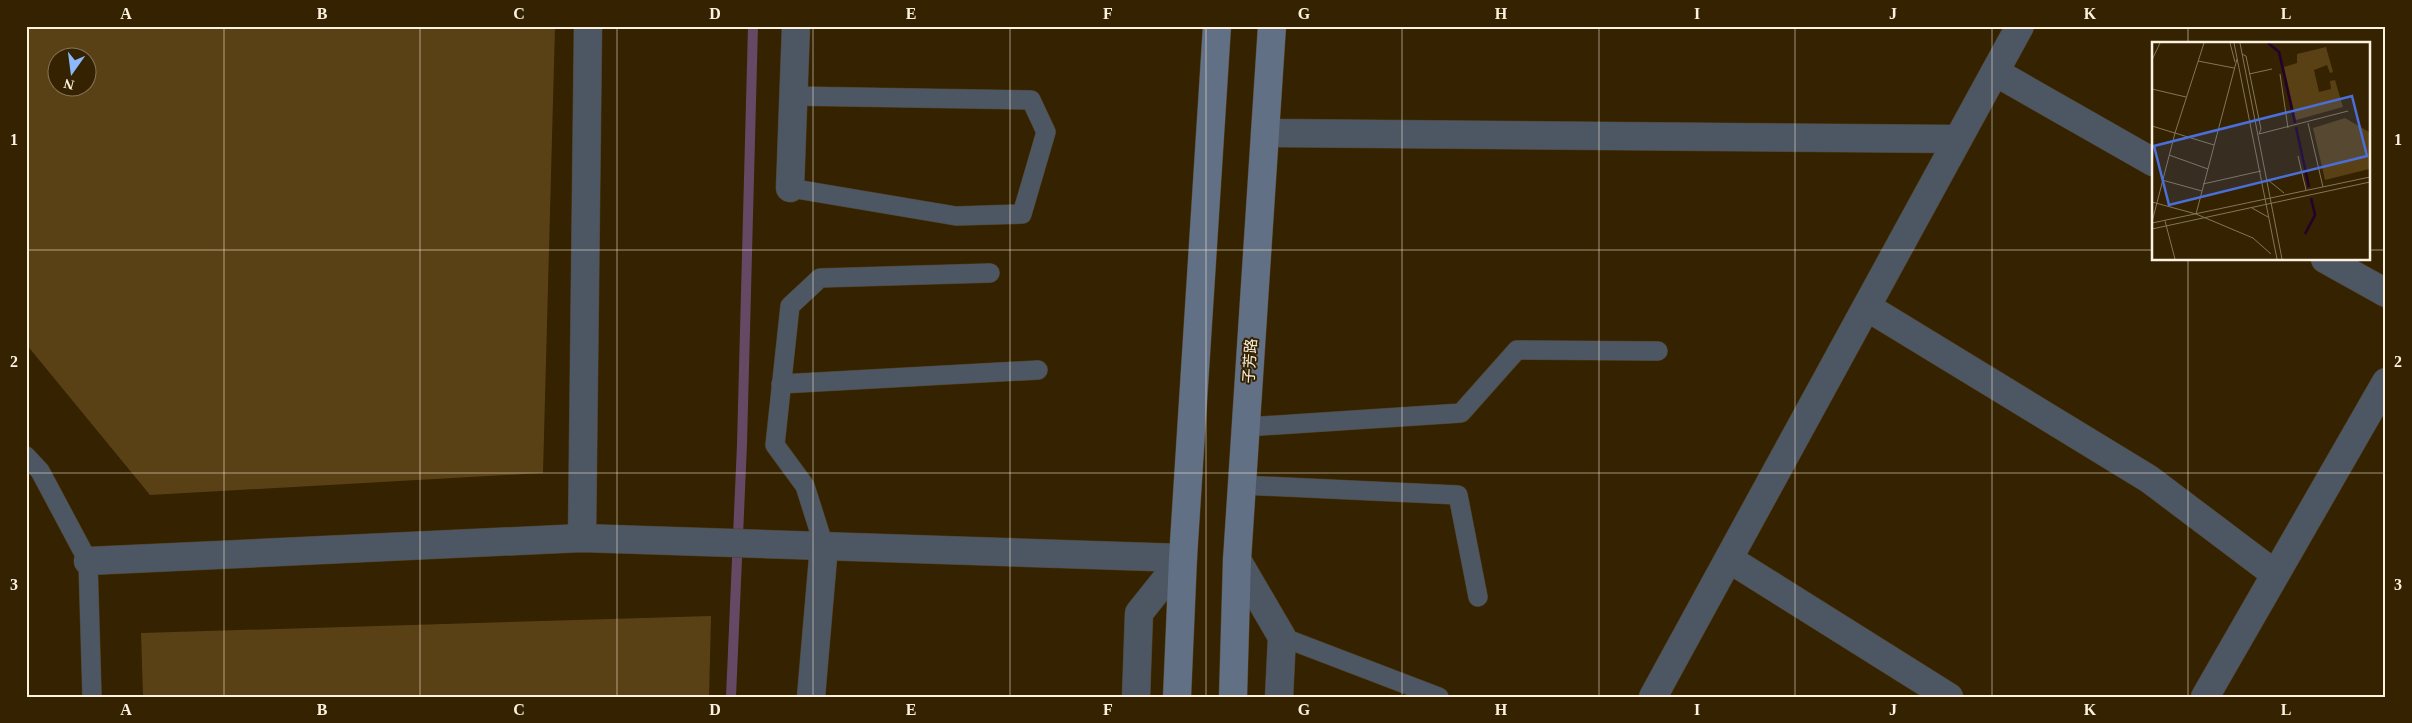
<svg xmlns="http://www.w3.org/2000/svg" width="2412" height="723" viewBox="0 0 2412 723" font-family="'Times New Roman','Noto Sans SC',serif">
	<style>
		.green { fill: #5a4115; fill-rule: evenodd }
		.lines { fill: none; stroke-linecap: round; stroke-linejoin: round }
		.stream { stroke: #654863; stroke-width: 10 }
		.lane-casing { stroke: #503f20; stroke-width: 20 }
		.street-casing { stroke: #503f20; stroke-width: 29 }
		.secondary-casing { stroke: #503f20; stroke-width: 29 }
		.lane { stroke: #4d5663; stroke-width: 19 }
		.street { stroke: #4d5663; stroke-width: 28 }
		.secondary { stroke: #627085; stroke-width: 28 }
		.grid { fill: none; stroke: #fdf1df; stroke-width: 1; stroke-opacity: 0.55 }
		.labels { text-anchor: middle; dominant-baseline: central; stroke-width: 4; stroke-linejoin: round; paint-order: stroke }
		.street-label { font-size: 15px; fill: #fdf1df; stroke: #342201 }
		.inset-river { fill: none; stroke: #24002e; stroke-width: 2.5 }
		.inset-road { fill: none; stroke: #84755a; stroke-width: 1 }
		.view { fill: #4a6fd9; fill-opacity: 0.15; stroke: #4a6fd9; stroke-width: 2.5 }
		.inset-edge { fill: none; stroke: #fdf1df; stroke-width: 2.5 }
		.neatline { fill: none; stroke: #fdf1df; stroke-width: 2 }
		.grid-label { font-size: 16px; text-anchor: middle; font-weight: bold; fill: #fdf1df }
	</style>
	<rect width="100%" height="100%" fill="#342201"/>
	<g class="green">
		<path d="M26 26H555L543 473 150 495 26 344ZM58 58H88V88H58Z"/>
		<polygon points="711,616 709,697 143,697 141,633"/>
	</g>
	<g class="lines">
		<polyline class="stream" points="731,697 742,444 753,26"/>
		<g class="lane-casing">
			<g id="lane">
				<polyline points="790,188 956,216 1022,214 1046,132 1031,100 793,96"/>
				<polyline points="781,384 1038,370"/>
				<polyline points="1246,427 1461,413 1517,350 1658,351"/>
				<polyline points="26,456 40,471 88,561 92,697"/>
				<polyline points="1242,485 1458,495 1478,597"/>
				<polyline points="824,546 805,486 775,445 790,306 820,278 990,273"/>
				<polyline points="1282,637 1439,697"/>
			</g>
		</g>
		<g class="street-casing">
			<g id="street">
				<polyline points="1995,72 2153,162"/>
				<polyline points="1265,133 1958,139"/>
				<polyline points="790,188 796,26"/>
				<polyline points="2325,259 2386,293"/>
				<polyline points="1867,307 2149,479 2275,574"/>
				<polyline points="582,538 588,26"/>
				<polyline points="1729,559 1949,697"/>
				<polyline points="1237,560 1282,637 1279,697"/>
				<polyline points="88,561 582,538 1183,558"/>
				<polyline points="811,697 824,546"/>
				<polyline points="1136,697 1139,613 1183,558"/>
				<polyline points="1653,697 2020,26"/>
				<polyline points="2205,697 2386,382"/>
			</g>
		</g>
		<g class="secondary-casing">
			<g id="secondary">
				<polyline points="1177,697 1183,558 1217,26"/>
				<polyline points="1233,697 1237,560 1272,26"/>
			</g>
		</g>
		<use href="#lane" class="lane"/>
		<use href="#street" class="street"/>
		<use href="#secondary" class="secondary"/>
	</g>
	<path class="grid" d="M224 26V697M420 26V697M617 26V697M813 26V697M1010 26V697M1206 26V697M1402 26V697M1599 26V697M1795 26V697M1992 26V697M2188 26V44M26 250H2153M2368 250H2386M2188 259V697M26 473H2386"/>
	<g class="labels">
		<g class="street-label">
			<text transform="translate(1250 361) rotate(-86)">子芳路</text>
		</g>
	</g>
	<g transform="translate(2152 42)">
		<rect width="218" height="218" fill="#342201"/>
		<path d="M174 5 181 30 178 31 175 23 162 28 167 50 179 47 178 39 183 38 191 65 144 78 132 25 145 21V12ZM193 76 217 90V127L173 138 161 86Z" fill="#5a4115"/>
		<path class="inset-river" d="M116 1 127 10 143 81M144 85 157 145M153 192 163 173 159 156"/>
		<path class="inset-road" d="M78 1 83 20M82 1 125 217M88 1 130 217M90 12 94 14 109 87 107 92 196 69M0 18 8 1M46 19 82 26M97 32 120 27M128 32 136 86M0 47 34 55M156 81 171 145M0 84 62 103M17 113 56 127M146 114 154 148M10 138 50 149M116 138 132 151M51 142 109 129M0 160 44 172 101 196 119 212M100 166 116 175M44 172 85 17M13 179 23 217M0 180 23 91 52 1M0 181 218 135M0 187 218 140"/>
		<path class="view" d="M200 54 215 114 17 163 2 104Z"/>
		<rect width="218" height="218" class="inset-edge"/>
	</g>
	<rect width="2412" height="723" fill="none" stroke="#342201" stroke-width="55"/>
	<g transform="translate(72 72) rotate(194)"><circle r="24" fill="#342201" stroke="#84755a"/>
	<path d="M0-4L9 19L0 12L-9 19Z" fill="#8cb9fc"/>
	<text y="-8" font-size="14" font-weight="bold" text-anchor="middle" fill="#fdf1df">N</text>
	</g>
	<rect x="28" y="28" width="2356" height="668" class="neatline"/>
	<g class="grid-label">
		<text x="126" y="19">A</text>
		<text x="322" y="19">B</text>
		<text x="519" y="19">C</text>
		<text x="715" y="19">D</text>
		<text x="911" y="19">E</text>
		<text x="1108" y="19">F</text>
		<text x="1304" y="19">G</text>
		<text x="1501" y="19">H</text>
		<text x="1697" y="19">I</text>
		<text x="1893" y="19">J</text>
		<text x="2090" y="19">K</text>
		<text x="2286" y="19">L</text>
		<text x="14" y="145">1</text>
		<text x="2398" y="145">1</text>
		<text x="14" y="367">2</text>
		<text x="2398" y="367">2</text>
		<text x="14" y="590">3</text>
		<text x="2398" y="590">3</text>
		<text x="126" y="715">A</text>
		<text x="322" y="715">B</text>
		<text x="519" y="715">C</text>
		<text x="715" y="715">D</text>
		<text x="911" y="715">E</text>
		<text x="1108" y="715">F</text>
		<text x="1304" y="715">G</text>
		<text x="1501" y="715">H</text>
		<text x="1697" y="715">I</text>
		<text x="1893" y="715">J</text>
		<text x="2090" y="715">K</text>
		<text x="2286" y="715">L</text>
	</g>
</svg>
